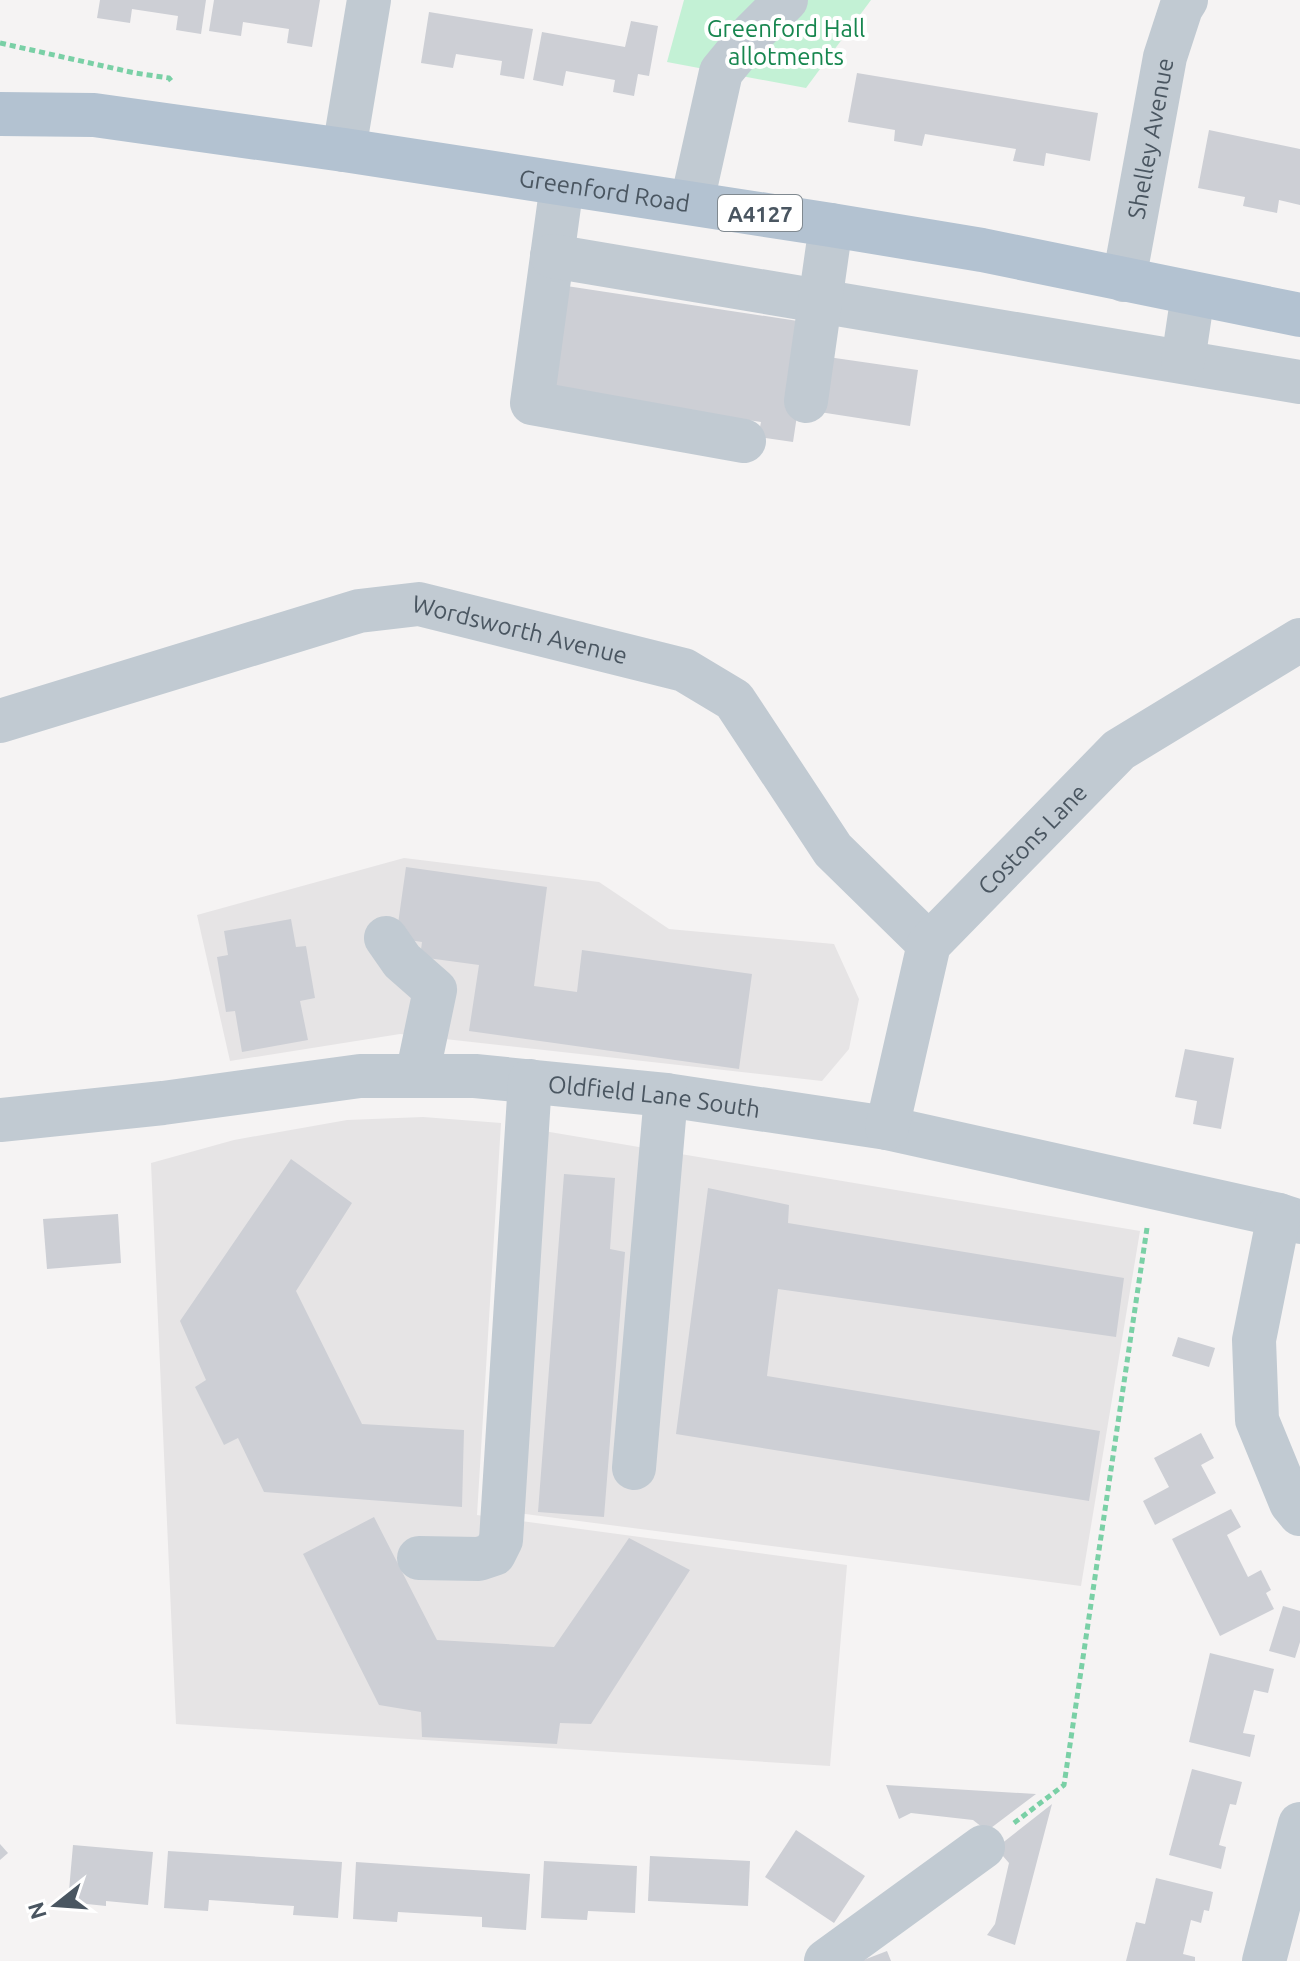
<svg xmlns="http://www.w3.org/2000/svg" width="1300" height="1961" viewBox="0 0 1300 1961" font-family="Ubuntu,sans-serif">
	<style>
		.education { fill: #e6e4e5 }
		.green { fill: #c3f1d5 }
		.building { fill: #cdcfd5 }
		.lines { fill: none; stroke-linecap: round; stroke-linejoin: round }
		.path { stroke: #7ad0a6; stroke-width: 5; stroke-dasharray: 6 4; stroke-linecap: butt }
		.minor { stroke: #c1cad2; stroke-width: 44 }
		.major { stroke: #b3c2d1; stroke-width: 44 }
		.labels { text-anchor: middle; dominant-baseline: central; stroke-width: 8; stroke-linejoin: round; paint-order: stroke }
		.shield { fill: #fff; stroke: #808990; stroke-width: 2 }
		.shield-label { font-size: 22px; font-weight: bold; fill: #4a5661 }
		.park-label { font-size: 24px; fill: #17864f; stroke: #fff }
		.street-label { font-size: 24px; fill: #4a5661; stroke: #fff }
	</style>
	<rect width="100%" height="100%" fill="#f5f3f3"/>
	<g class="education">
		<polygon points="404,858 599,882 669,929 834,944 859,999 849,1049 822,1081 400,1034 230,1061 197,915"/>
		<polygon points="423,1117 501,1123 477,1515 847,1565 830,1766 176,1724 151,1163 234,1140 347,1120"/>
		<polygon points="508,1125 1140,1231 1081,1586 486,1509"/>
	</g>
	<polygon class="green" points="684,0 871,0 806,88 667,62"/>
	<g class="building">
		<polygon points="100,0 206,0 201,34 176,30 178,16 132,9 130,23 97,18"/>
		<polygon points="214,0 320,0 312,47 287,43 289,29 243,22 241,36 209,31"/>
		<polygon points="429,12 533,29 524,79 500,75 502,61 456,54 453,68 421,63"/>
		<polygon points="631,21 658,26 649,76 638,74 634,96 613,92 615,80 566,71 563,86 533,80 542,32 625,47"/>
		<polygon points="857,73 1098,113 1090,161 1046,153 1044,166 1013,161 1016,149 925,134 922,146 894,141 895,130 848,122"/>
		<polygon points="1209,130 1300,149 1300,205 1279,200 1277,213 1243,206 1245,197 1198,188"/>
		<polygon points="560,285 811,323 793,442 758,437 761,422 544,389"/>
		<polygon points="821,356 918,370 910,426 813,411"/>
		<polygon points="406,867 547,887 534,986 577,992 582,950 752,974 739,1069 469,1031 479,965 420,957 422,942 396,938"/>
		<polygon points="291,919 296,947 306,946 315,998 300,1001 308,1040 242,1052 235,1011 226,1012 217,957 228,955 224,931"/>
		<polygon points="1185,1049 1234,1058 1221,1129 1193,1124 1197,1101 1175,1097"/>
		<polygon points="291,1159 352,1203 296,1291 362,1424 464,1430 462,1507 264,1492 238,1438 224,1445 195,1387 206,1380 180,1321"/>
		<polygon points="564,1174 615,1178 610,1249 625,1252 604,1517 538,1512"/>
		<polygon points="708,1188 789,1205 788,1223 1124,1278 1116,1337 778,1289 767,1376 1100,1431 1089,1501 676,1434"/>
		<polygon points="118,1214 121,1263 47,1269 43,1219"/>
		<polygon points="1178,1337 1215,1348 1209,1367 1172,1356"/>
		<polygon points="1201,1433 1214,1458 1201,1465 1216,1493 1155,1525 1143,1501 1169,1487 1154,1458"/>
		<polygon points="1231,1509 1241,1527 1227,1535 1248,1577 1261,1570 1271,1590 1266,1593 1274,1609 1220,1636 1172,1539"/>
		<polygon points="374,1517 437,1640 554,1647 629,1538 690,1570 591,1724 560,1723 557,1744 422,1737 421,1712 379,1705 303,1554"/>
		<polygon points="1283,1606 1300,1611 1300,1642 1295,1658 1269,1651"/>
		<polygon points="1210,1653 1274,1669 1268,1693 1254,1690 1243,1733 1255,1735 1250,1757 1189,1742"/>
		<polygon points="1192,1769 1242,1782 1236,1805 1230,1804 1219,1845 1226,1847 1221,1869 1169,1855"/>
		<polygon points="886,1785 1036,1794 987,1831 973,1820 911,1813 899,1819"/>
		<polygon points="1052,1804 1015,1945 987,1935 995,1924 1009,1863 996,1848"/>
		<polygon points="796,1830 865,1876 834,1923 765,1877"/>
		<polygon points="0,1844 8,1853 0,1860"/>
		<polygon points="73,1845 153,1852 148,1905 106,1901 106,1906 68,1902"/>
		<polygon points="168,1851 342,1862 338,1918 293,1915 294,1906 209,1900 208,1911 164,1908"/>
		<polygon points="650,1856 750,1861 748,1906 648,1901"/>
		<polygon points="544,1861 637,1866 635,1913 588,1911 587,1920 541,1918"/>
		<polygon points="356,1862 530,1874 526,1930 482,1927 482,1917 398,1912 397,1922 353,1919"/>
		<polygon points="1156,1878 1213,1892 1209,1911 1204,1910 1201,1923 1191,1920 1183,1954 1195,1957 1195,1961 1126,1961 1136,1922 1145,1924"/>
		<polygon points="887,1951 891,1961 861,1961"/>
	</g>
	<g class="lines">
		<g class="path">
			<polyline points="0,43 135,73 169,78 173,83"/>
			<polyline points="1014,1823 1064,1785 1147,1228"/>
		</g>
		<g class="minor">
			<polyline points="344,150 369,0"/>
			<polyline points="562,184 532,403 744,441"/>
			<polyline points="692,202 721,72 753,33 786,0"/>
			<polyline points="552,256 1300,382"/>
			<path id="s1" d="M1124 280 1165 57 1181 8 1186 0"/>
			<polyline points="1183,361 1193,294"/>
			<polyline points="806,401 831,225"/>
			<path id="s2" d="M0 721 359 611 419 604 684 670 734 700 833 850 929 944"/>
			<polyline points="386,938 402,961 435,990 417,1076"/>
			<path id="s3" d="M0 1120 163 1103 360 1076H475L666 1095 887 1128 1279 1215 1300 1222"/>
			<path id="s4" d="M887 1128 929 944 1119 750 1300 640"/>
			<polyline points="1279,1215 1254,1340 1257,1420 1291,1503 1300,1514"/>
			<polyline points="634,1468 666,1095"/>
			<polyline points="419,1558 479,1559 494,1554 501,1540 530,1081"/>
			<polyline points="826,1961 983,1847"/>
			<polyline points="1264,1961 1300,1824"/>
		</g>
		<path class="major" id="s5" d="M0 114 94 115 344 150 831 225 982 250 1300 315"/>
	</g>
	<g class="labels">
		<rect class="shield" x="718" y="195" width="84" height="36" rx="6"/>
		<g class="shield-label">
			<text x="760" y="213">A4127</text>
		</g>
		<g class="park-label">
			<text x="786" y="28">Greenford Hall<tspan x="786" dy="28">allotments</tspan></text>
		</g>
		<g class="street-label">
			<text stroke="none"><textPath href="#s1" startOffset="144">Shelley Avenue</textPath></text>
			<text stroke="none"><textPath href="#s5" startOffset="610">Greenford Road</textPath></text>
			<text stroke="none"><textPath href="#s2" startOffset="540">Wordsworth Avenue</textPath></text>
			<text stroke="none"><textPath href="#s4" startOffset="336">Costons Lane</textPath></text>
			<text stroke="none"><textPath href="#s3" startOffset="658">Oldfield Lane South</textPath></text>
		</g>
	</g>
	<g transform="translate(56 1905) rotate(253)" stroke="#ffffff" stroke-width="6" paint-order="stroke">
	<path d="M0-6L14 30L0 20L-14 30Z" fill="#4a5661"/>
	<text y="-12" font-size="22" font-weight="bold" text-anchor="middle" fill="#4a5661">N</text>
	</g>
</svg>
